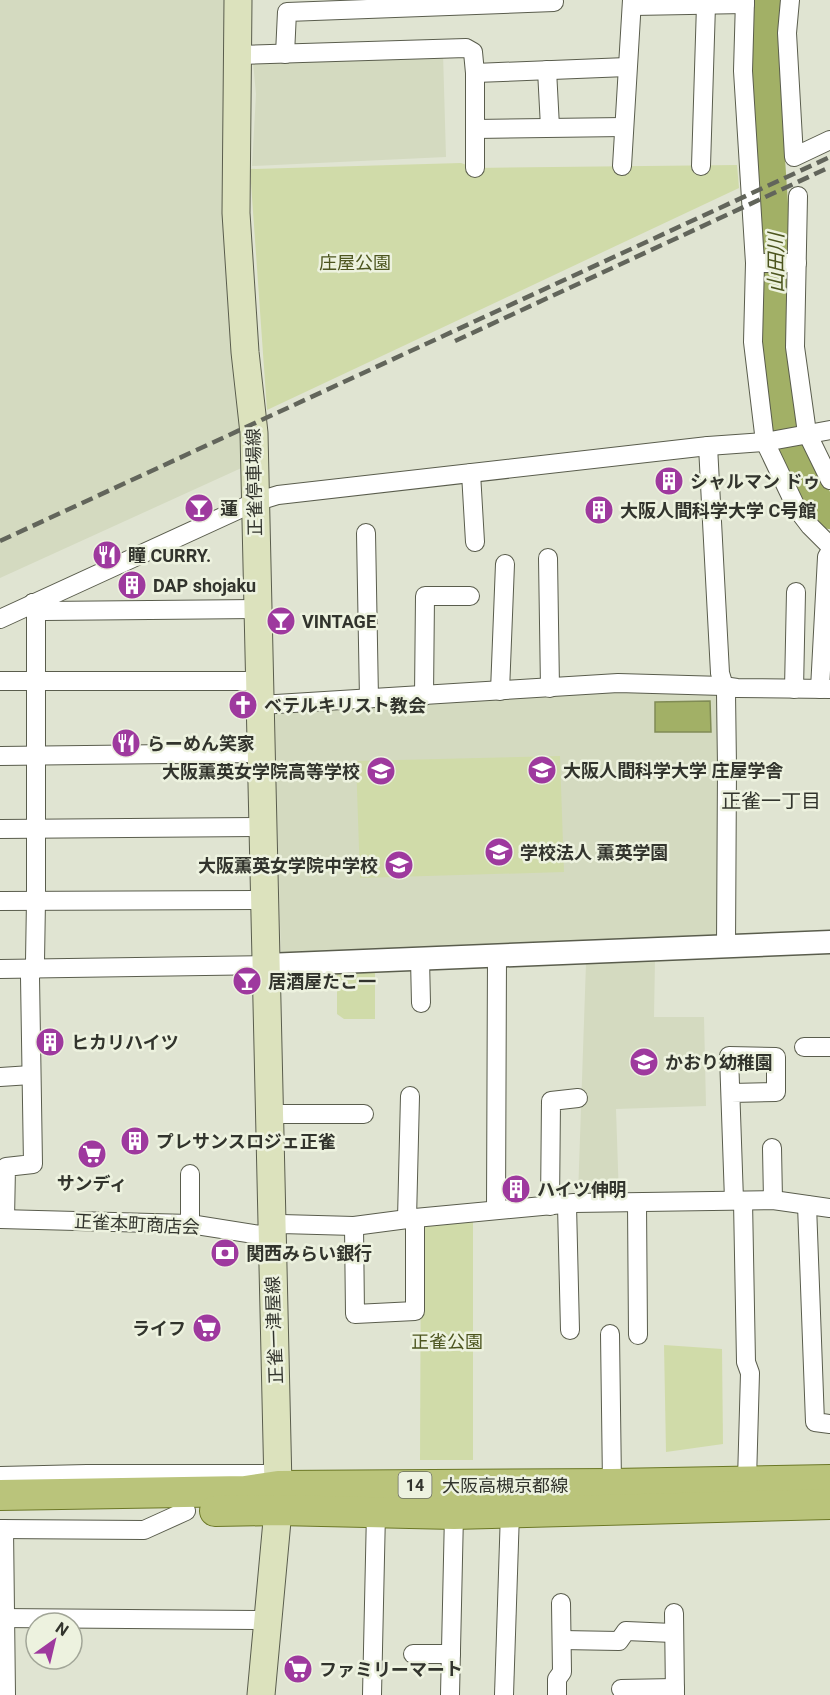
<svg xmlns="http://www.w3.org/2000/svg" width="830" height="1695" viewBox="0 0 830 1695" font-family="Roboto,'Noto Sans JP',sans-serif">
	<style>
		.built { fill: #d4dac0 }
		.green { fill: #d0dba9 }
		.water { fill: #a2b066; stroke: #808b55; stroke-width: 1.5 }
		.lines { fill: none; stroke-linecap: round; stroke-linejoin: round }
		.river { stroke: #a2b066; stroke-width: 28 }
		.minor-casing { stroke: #5a5d4d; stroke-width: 20 }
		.tertiary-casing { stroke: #5a5d4d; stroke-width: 25 }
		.secondary-casing { stroke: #5a5d4d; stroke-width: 29 }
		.primary-casing { stroke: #6c7826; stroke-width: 32 }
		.minor { stroke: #fff; stroke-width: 18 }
		.tertiary { stroke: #fff; stroke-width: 22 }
		.secondary { stroke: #dce2bd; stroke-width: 27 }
		.primary { stroke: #bac47b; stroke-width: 30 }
		.rail { stroke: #62655b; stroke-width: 4.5; stroke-dasharray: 12 6; stroke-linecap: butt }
		.labels { text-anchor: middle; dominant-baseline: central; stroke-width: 5; stroke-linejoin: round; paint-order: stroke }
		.shield { fill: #edf2df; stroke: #6a6d62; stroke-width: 1.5 }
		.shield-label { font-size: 16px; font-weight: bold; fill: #32342d }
		.park-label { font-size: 18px; fill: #4c551f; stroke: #edf2df }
		.poi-label { font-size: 18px; font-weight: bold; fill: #32342d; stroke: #edf2df; text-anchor: start }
		.street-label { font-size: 18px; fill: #32342d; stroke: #edf2df }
		.water-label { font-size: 20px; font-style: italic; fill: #4c551e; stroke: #edf2df }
		.neighbourhood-label { font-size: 20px; fill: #32342d; stroke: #edf2df }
	</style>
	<rect width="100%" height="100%" fill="#e0e4d2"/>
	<g class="built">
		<polygon points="0,0 227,0 248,465 0,578"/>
		<polygon points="443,53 446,157 252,166 256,94 253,62"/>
		<polygon points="620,688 718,692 721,940 281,956 274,710"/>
		<polygon points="655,960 654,1017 704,1017 706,1106 616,1109 619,1198 578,1196 586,963"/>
	</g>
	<g class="green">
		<polygon points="461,163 475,168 737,165 739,188 267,410 250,169"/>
		<polygon points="560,756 564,872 360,878 356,761"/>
		<polygon points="337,971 375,971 375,1019 344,1019 337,1014"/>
		<polygon points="473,1217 473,1460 420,1460 421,1222"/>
		<polygon points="664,1345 722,1349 723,1444 666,1452"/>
	</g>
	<polygon class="water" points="710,701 711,732 655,732 655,702"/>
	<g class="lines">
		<path class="river" d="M767 0C764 83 772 167 777 250 779 283 773 317 774 350 777 409 792 469 830 515"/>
		<g class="minor-casing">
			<g id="minor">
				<polyline points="745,0 743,71 755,263 753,342 765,442 797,509 810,526 830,546"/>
				<polyline points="790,0 787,33 794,157 830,140"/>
				<polyline points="633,6 745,4"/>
				<polyline points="285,54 287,12 554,2"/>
				<polyline points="239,55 466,48 473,52 475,73 475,168"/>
				<polyline points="547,70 550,127"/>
				<polyline points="475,73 627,67"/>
				<polyline points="475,129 624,127"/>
				<polyline points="622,166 632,0"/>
				<polyline points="701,166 706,5"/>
				<polyline points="798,196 795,347 807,433 830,480"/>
				<polyline points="755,263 797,263"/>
				<polyline points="708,446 720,673 726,693 727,767 726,946"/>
				<polyline points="471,473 475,542"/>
				<polyline points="366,533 369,699"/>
				<polyline points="548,558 550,688"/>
				<polyline points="33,603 44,611 257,609"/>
				<polyline points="0,619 255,502 278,495 708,446 765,442 830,430"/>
				<polyline points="0,681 260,681"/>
				<polyline points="794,689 796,592"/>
				<polyline points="820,689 827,557 830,552"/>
				<polyline points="500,691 505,564"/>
				<polyline points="424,696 425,596 470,596"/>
				<polyline points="260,705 618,683 723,686 737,688 830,689"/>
				<polyline points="0,756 261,753"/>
				<polyline points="0,829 264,827"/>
				<polyline points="0,901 265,900"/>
				<polyline points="420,959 421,1003"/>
				<polyline points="0,969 266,965"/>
				<polyline points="804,1047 830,1047"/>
				<polyline points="0,1077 31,1075"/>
				<polyline points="731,1093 776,1092 776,1057 729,1056 734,1200"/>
				<polyline points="269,1114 364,1114"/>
				<polyline points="772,1148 773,1200"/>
				<polyline points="743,1201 746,1362 750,1373 747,1480"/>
				<polyline points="637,1203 638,1335"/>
				<polyline points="567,1205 570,1330"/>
				<polyline points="807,1205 815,1422 830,1424"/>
				<polyline points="550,1206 551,1101 578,1098"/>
				<polyline points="496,1210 497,956"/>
				<polyline points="0,1219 190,1224 260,1235 281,1224 354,1226 415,1218 574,1203 773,1200 830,1208"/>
				<polyline points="5,1219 6,1167 33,1164 30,977 35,961 36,900 36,614 33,603"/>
				<polyline points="407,1219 410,1096"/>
				<polyline points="190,1224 190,1174"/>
				<polyline points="354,1226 355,1314 415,1311 415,1218"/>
				<polyline points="610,1334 612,1484"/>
				<polyline points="0,1476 87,1474 264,1474 278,1486"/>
				<polyline points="0,1529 144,1530 186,1511"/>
				<polyline points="4,1529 6,1695"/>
				<polyline points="674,1613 675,1695"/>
				<polyline points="0,1618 267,1620"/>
				<polyline points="562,1640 619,1641 626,1631 673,1633"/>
				<polyline points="413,1654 451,1654"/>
				<polyline points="621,1689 675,1688"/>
				<polyline points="372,1695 376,1512"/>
				<polyline points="450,1695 454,1514"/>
				<polyline points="504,1695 510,1512"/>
				<polyline points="557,1695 557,1679 562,1672 561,1603"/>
			</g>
		</g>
		<g class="tertiary-casing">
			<polyline id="tertiary" points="266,965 830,942"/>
		</g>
		<g class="secondary-casing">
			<polyline id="secondary" points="238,0 236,213 245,352 254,433 278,1486 278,1510 261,1695"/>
		</g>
		<g class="primary-casing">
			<g id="primary">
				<polyline points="0,1495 245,1491 278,1486 612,1484 830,1480"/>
				<polyline points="215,1511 278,1510 454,1514 830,1504"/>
			</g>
		</g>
		<use href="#minor" class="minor"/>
		<use href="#tertiary" class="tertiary"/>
		<use href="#secondary" class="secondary"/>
		<use href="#primary" class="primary"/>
		<g class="rail">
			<polyline points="455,341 830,167"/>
			<polyline points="0,541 830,157"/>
		</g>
	</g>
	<defs>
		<g id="building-disc" transform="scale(1.5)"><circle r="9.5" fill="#9e399e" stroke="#edf2df"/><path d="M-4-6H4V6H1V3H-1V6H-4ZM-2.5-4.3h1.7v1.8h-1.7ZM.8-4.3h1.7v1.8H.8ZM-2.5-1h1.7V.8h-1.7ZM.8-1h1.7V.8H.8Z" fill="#fff"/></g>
		<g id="bar-disc" transform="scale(1.5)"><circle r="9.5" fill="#9e399e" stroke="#edf2df"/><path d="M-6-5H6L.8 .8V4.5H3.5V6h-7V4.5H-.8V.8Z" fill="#fff"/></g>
		<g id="restaurant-disc" transform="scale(1.5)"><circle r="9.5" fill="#9e399e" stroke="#edf2df"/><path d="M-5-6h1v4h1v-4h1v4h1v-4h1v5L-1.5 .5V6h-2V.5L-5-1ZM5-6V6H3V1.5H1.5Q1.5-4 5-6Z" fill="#fff"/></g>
		<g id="church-disc" transform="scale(1.5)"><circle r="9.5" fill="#9e399e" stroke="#edf2df"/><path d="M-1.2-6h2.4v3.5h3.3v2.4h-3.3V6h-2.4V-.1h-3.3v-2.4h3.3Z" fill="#fff"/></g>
		<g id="university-disc" transform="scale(1.5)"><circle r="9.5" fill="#9e399e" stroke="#edf2df"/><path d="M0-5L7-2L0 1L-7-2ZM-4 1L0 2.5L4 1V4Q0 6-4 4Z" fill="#fff"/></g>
		<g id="school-disc" transform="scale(1.5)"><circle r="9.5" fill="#9e399e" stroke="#edf2df"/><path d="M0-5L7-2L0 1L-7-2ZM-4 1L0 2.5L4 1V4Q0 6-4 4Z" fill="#fff"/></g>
		<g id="supermarket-disc" transform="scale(1.5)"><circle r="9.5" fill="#9e399e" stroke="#edf2df"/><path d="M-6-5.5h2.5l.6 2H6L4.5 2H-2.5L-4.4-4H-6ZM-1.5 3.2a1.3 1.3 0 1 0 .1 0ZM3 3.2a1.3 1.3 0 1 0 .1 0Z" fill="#fff"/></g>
		<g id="bank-disc" transform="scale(1.5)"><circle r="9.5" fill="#9e399e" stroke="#edf2df"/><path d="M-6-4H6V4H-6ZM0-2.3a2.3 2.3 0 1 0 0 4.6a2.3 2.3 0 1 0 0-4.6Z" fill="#fff"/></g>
	</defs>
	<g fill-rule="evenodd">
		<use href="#building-disc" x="669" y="481"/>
		<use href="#bar-disc" x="199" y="508"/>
		<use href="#building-disc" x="599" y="510"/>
		<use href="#restaurant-disc" x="107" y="555"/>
		<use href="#building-disc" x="132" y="585"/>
		<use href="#bar-disc" x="281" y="621"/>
		<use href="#church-disc" x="243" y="705"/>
		<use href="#restaurant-disc" x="126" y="743"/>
		<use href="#university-disc" x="542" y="770"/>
		<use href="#school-disc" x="381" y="771"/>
		<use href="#school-disc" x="499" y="852"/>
		<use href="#school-disc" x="399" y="865"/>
		<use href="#bar-disc" x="247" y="981"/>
		<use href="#building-disc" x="50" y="1042"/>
		<use href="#school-disc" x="644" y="1062"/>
		<use href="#building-disc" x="135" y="1141"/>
		<use href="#supermarket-disc" x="92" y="1154"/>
		<use href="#building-disc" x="516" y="1189"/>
		<use href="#bank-disc" x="225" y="1253"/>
		<use href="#supermarket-disc" x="207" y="1328"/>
		<use href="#supermarket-disc" x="298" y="1669"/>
	</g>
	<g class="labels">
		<rect class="shield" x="398.5" y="1472" width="33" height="26" rx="4.5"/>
		<g class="shield-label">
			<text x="415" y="1485">14</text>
		</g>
		<g class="park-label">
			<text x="355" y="262">庄屋公園</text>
			<text x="447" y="1341">正雀公園</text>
		</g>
		<g class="poi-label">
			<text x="690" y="481">シャルマン ドゥ</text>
			<text x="220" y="508">蓮</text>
			<text x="620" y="510">大阪人間科学大学 C号館</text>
			<text x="128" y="555">瞳 CURRY.</text>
			<text x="153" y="585">DAP shojaku</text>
			<text x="302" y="621">VINTAGE</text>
			<text x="264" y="705">ベテルキリスト教会</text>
			<text x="147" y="743">らーめん笑家</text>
			<text x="563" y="770">大阪人間科学大学 庄屋学舎</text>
			<text x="360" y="771" text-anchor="end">大阪薫英女学院高等学校</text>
			<text x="520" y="852">学校法人 薫英学園</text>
			<text x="378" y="865" text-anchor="end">大阪薫英女学院中学校</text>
			<text x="268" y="981">居酒屋たこ一</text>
			<text x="71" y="1042">ヒカリハイツ</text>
			<text x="665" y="1062">かおり幼稚園</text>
			<text x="156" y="1141">プレサンスロジェ正雀</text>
			<text x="92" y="1183" text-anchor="middle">サンディ</text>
			<text x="537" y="1189">ハイツ伸明</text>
			<text x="246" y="1253">関西みらい銀行</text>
			<text x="186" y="1328" text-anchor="end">ライフ</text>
			<text x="319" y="1669">ファミリーマート</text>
		</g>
		<g class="street-label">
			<text transform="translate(254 482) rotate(-91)">正雀停車場線</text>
			<text transform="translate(137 1224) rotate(3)">正雀本町商店会</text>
			<text transform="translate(274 1330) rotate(-92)">正雀一津屋線</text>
			<text x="505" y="1485">大阪高槻京都線</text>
		</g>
		<g class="water-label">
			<text transform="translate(776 263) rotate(-90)">山田川</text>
		</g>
		<g class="neighbourhood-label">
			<text x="771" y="801">正雀一丁目</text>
		</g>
	</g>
	<g transform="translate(54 1641) rotate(34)"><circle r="28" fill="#edf2df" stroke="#a2a698" stroke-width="1.5"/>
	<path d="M0-4.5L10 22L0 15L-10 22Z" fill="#9e399e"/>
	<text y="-9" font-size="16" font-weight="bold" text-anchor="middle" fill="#32342d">N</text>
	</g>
</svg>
